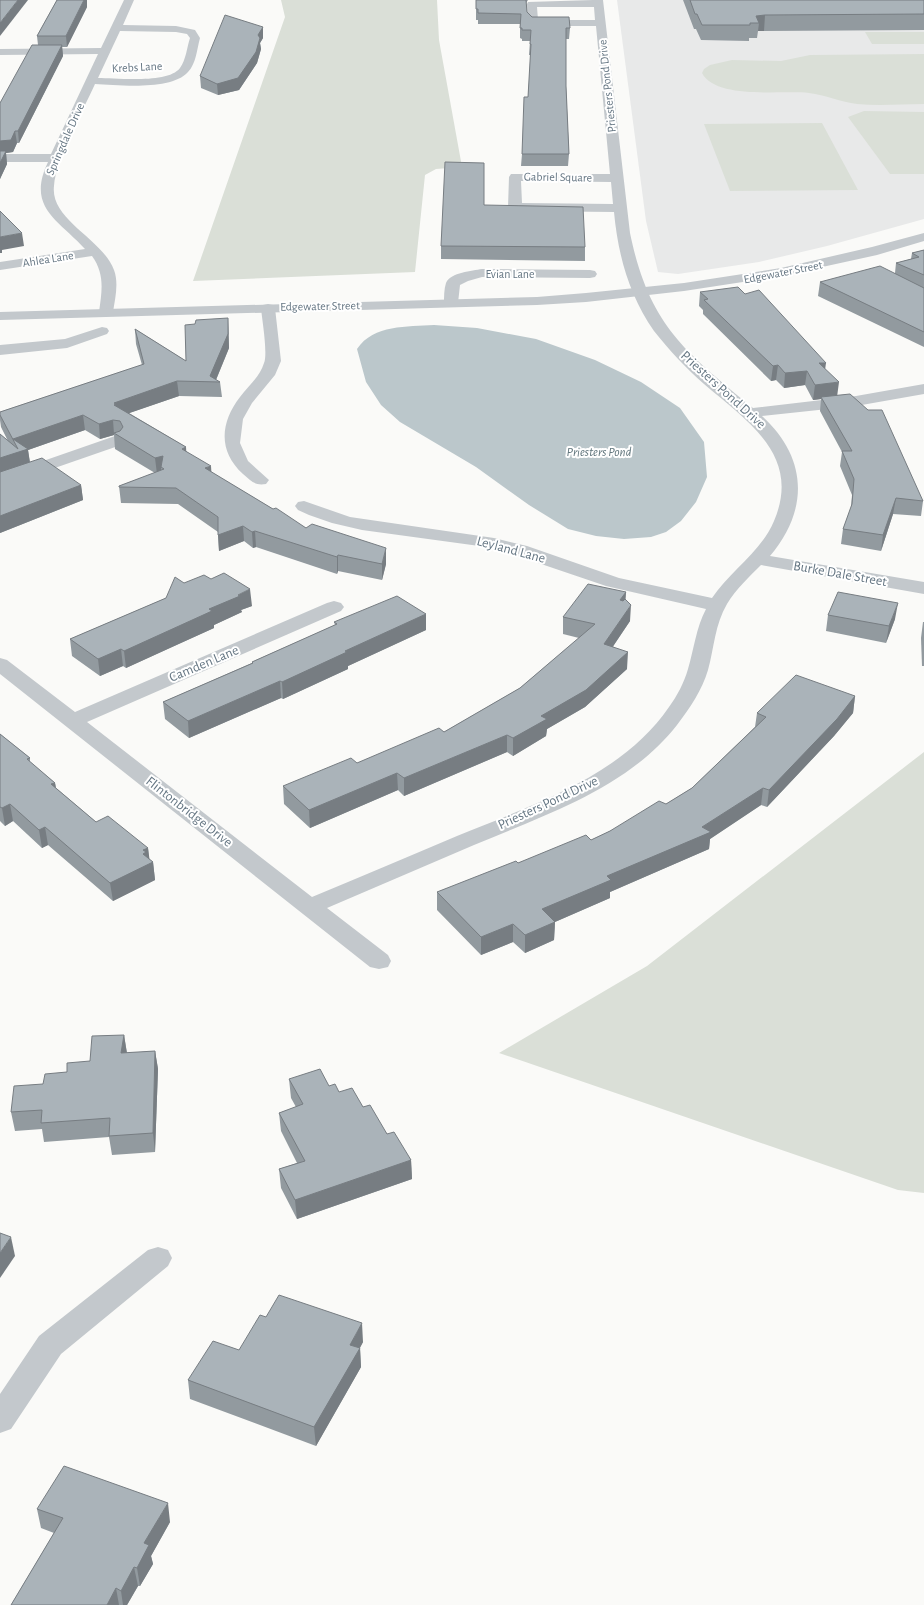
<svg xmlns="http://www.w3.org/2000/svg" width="924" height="1605" viewBox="0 0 924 1605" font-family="'Alegreya Sans',sans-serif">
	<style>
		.built { fill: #e8e9e9 }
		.green { fill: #dadfd7 }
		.water { fill: #bbc7cb }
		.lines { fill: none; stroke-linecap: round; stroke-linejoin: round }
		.minor { fill: #c3c8cc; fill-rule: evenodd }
		.tertiary { fill: #c3c8cc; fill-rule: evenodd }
		.wall { fill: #929a9f }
		.shaded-wall { fill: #777d82 }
		.building { fill: #aab3b9; stroke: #777d82 }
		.labels { text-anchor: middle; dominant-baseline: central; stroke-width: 4; stroke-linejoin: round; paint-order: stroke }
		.far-street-label { font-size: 12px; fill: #657683; stroke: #fff }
		.far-water-label { font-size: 13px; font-style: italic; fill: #60757c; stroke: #fff }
		.street-label { font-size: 14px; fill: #657683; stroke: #fff }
	</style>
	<rect width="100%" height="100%" fill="#fafaf8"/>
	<polygon class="built" points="617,0 924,0 924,219 827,246 759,262 678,274 658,272 646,221"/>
	<g class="green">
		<polygon points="281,0 437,0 439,40 462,167 436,169 425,175 415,272 193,281 285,17"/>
		<polygon points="865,32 924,32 924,44 872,44"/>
		<path d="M924 54V104C902 104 879 106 857 104 841 102 825 95 809 93 783 90 716 100 702 73L704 69 710 65 732 60 781 61 810 55Z"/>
		<polygon points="864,111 924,112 924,174 890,174 848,117"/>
		<polygon points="822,123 858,190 730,191 704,124"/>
		<polygon points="924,752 924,1193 898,1190 499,1053 647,966"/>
	</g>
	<path class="water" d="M434 325 477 328 536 339 595 360 641 382 680 408 704 442 707 477 696 502 681 521 666 532 651 537 624 539 596 536 568 529 529 505 476 467 400 422 381 405 366 382 357 349C374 324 407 327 434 325Z"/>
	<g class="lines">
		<g class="minor">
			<path d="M124 0H134L123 25 176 26 195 30 200 38C197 49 196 64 188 72 171 91 119 85 95 84 83 111 56 158 54 186 50 220 102 238 114 270 119 283 115 299 113 312L111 315H101L99 312C102 291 105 274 92 256L0 270V262L85 249C59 220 26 208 48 162H0V154H51L98 54 0 55V49L101 48ZM120 31 176 32 187 34 190 38C187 47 186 60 180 68 168 84 117 78 98 78Z"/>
			<path d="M593 0H603L630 233C649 325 684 351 753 408L856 396 924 384V394L856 406 762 416C808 458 809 510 770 556L924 582V594L761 565C749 577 736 589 727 604 715 624 714 648 708 670 702 690 690 708 677 725 628 788 545 815 474 845 425 866 376 887 327 908L388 955 391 961 388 967 379 969 370 967 0 674V658L7 660 75 712 327 603 334 601 341 603 344 607 341 611 87 722 312 897C361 877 409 856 457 836 532 805 621 777 669 707 677 696 684 683 688 669 694 649 696 628 706 609L606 586 494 548 362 530 332 523 309 515 298 510 295 506 298 502 304 501 350 517 494 538 527 546 619 578 712 598C730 571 761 552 774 521 802 455 747 421 704 384 686 368 669 350 654 331 629 295 618 255 614 212L515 211 508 207 509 177 511 174H610L596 26H533L528 23 527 4 528 2ZM537 7H594L595 20H538ZM521 181 611 182 613 204 522 203Z"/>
			<path d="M482 269 590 270 595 271 597 274 595 277 590 278 482 277 468 281 460 285 458 303 456 306H446L444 303C444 297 444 289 446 283 451 272 472 271 482 269Z"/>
			<path d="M268 304 273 305 275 308 281 361 275 375 252 403 243 419 240 443 248 461 269 480 266 484C255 486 251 481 243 474 218 451 220 423 240 397 248 386 260 377 264 363 268 354 262 319 261 308L263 305Z"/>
			<polygon points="102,327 107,328 109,331 107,334 67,348 0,355 0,345 65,339"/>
			<polygon points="115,436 121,437 123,441 121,445 0,487 0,476"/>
			<polygon points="158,1247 168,1250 172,1258 168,1266 61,1354 11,1429 0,1433 0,1394 39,1336 148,1250"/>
		</g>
		<polygon class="tertiary" points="924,233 924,241 877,255 781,276 684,291 586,302 537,305 0,320 0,312 537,297 586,293 684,283 781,268 872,247"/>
	</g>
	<g class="wall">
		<polygon points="57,0 87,0 87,7 67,47 62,47 63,56 19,143 17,143 13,152 6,153 7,164 0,179 0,103 38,45 37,36"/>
		<polygon points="476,0 544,0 528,0 526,3 527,12 532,17 570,28 569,39 566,39 566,86 569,154 568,166 521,166 522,154 528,97 531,55 529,55 530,41 522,41 522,39 520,38 520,24 478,24 478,20 476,20"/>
		<polygon points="683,0 924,0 924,30 764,31 758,31 757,38 749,38 749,41 701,40 696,29 694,29"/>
		<polygon points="263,27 263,38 260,43 261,49 257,63 239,90 218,95 201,88 200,76"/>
		<polygon points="484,205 585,247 585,261 441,259 441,246"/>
		<polygon points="924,250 924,347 818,296 820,282 895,273 896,263 911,259 912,253"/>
		<polygon points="700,292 825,369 837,395 923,501 921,516 893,514 881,551 841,544 843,529 851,508 852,495 840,466 842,452 820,411 821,399 813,400 805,385 784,388 776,380 771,381 703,314 703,310 699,306"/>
		<polygon points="228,318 229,348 216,380 220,382 222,397 179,396 129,413 186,447 186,451 211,472 273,509 306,528 386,564 382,580 338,571 337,574 256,547 253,548 244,541 219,551 218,532 178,504 121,503 119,486 155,473 115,449 114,435 100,439 85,430 28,450 30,462 81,485 83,500 0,533 0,434 8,441 1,427 0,420 0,412 142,365 136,344 135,329 186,361 195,324"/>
		<polygon points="184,583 252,606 241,610 242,612 214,625 214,628 174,646 126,668 123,666 100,676 72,656 70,639 166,598"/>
		<polygon points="626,592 625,599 630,621 613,646 627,669 585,707 547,729 546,736 513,756 507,752 404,796 398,790 310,828 284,804 283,786 357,763 444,732 520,688 579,638 563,634 563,617"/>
		<polygon points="426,614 426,630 348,666 348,669 283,699 281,698 189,738 165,719 163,702 252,663 252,662 335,625 334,622"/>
		<polygon points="828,615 895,619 886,643 826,631"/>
		<polygon points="923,622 924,622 924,666 922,666 921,638"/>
		<polygon points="855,696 853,713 834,736 767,807 761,805 710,839 709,849 610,892 610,898 555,922 554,940 525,953 513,942 481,955 437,910 437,892 518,863 591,840 610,831 666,804 692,788 755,727 757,713"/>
		<polygon points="0,734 30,758 30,762 55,783 56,788 96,822 148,848 149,859 153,862 155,880 113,901 48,845 42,848 13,821 5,826 0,821"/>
		<polygon points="124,1035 127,1053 155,1051 158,1069 155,1152 112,1155 109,1137 44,1142 42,1129 15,1131 11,1112 43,1084 90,1061"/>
		<polygon points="289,1079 329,1086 363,1107 411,1160 412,1179 297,1219 281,1188 279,1169 297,1163 281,1131 279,1113 296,1107 291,1098"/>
		<polygon points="266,1317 363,1342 360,1348 361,1367 316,1446 190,1399 188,1380 239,1350"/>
		<polygon points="37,1509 170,1522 151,1556 153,1564 140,1586 138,1586 127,1605 11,1605 54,1533 41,1528"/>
	</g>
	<g class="shaded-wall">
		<polygon points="18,0 28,0 0,36 0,23"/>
		<polygon points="84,0 87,0 87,7 67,47 66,36"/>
		<polygon points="765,15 764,31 758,31 759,23 756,16"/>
		<polygon points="263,27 263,38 260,43 261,49 257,63 239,90 218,95 217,84 258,35"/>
		<polygon points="62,45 63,56 19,143 18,131"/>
		<polygon points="15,131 17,143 13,152 6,153 7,164 0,179 0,141"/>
		<polygon points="22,233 24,246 2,250 2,253 0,253 0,237"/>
		<polygon points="228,318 229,348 215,382 210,376"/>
		<polygon points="819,363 826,363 824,377"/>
		<polygon points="778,365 776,380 771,381 773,366"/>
		<polygon points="807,371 805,385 784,388 785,373"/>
		<polygon points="177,381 179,396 118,417 114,403"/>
		<polygon points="839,382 837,397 821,397 821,399 813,400 815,385"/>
		<polygon points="83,415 85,430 28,450 30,464 0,474 0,458 18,449 13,439"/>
		<polygon points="113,420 114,434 114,433 114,435 100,439 99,424"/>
		<polygon points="186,447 187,462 182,449"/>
		<polygon points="163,456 164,469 161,467 161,472 157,474 155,458"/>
		<polygon points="211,466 212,481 205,468"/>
		<polygon points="81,485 83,500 0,533 0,516"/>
		<polygon points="896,498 893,514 881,551 883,535"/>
		<polygon points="243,526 244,541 219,551 218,535"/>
		<polygon points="255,531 256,547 253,548 252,532"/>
		<polygon points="386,548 386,564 382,580 382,564"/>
		<polygon points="338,555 338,571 337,574 337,557"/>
		<polygon points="250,589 252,606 241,610 242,612 214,625 214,628 126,668 124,651 238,595"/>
		<polygon points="626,592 625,609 620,600"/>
		<polygon points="898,603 895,619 886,643 889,626"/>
		<polygon points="631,605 630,621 604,660 604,644"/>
		<polygon points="426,614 426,630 348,666 348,669 283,699 282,682 345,651"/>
		<polygon points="121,649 123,666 100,676 98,659"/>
		<polygon points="628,652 627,669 585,707 547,729 546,736 513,756 513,738 541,716"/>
		<polygon points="280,681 281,698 189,738 188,721"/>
		<polygon points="855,696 853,713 834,736 767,807 769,790"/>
		<polygon points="507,735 507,752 404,796 404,778"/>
		<polygon points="397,773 398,790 310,828 309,810"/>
		<polygon points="55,783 58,800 51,784"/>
		<polygon points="763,788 761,805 710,839 709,849 610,892 610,898 541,928 542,909 702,827"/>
		<polygon points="10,804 13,821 5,826 2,808"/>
		<polygon points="45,827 48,845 42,848 39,830"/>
		<polygon points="148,848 150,863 153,862 155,880 113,901 110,883 143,854 143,850"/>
		<polygon points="555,922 554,940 525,953 525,935"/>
		<polygon points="513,924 513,942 481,955 481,937"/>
		<polygon points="124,1035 127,1054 121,1053"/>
		<polygon points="155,1051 158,1069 155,1152 153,1133"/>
		<polygon points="411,1160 412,1179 297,1219 295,1200"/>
		<polygon points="11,1237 15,1256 0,1278 0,1253"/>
		<polygon points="362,1323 363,1342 351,1363 360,1348 361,1367 316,1446 314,1427 350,1345"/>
		<polygon points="168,1503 170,1522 151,1556 153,1564 140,1586 137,1568 144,1543"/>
		<polygon points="134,1567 138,1586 127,1605 123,1605 121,1591"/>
		<polygon points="116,1588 119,1605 107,1605"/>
	</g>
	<g class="building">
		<polygon points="0,0 18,0 0,23"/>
		<polygon points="57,0 84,0 66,36 37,36"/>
		<polygon points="476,0 526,0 527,12 532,17 569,17 570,28 566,28 566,86 569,154 522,154 524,97 528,97 531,44 530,44 531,30 522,30 522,28 520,28 521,14 478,13 478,9 476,9"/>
		<polygon points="690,0 924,0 924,14 765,15 756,16 759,23 750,23 750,25 702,25 697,14 695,14"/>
		<polygon points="225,15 263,27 258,35 260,38 256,52 238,78 217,84 200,76"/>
		<polygon points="32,45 62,45 18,131 15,131 11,140 0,141 0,103"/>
		<polygon points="0,151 6,151 0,163"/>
		<polygon points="445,162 484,163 484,205 583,207 585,247 441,246"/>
		<polygon points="0,211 22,233 0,237"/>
		<polygon points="924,250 924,275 896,263 919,257 912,253"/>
		<polygon points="880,266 924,288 924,332 820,282"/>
		<polygon points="738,287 745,294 759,290 826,363 819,363 839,382 815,385 807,371 785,373 778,365 773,366 704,300 708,299 700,292"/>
		<polygon points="228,318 228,334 210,376 220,382 177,381 114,403 116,404 114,405 186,447 182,449 211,466 205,468 273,509 276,508 306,528 312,524 386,548 382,564 338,555 337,557 255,531 252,532 243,526 218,535 218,517 176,488 119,487 119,486 164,469 161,467 163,456 155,458 114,433 120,431 123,427 120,421 113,420 99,424 83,415 13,439 28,449 0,458 0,434 18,449 0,415 0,412 144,364 135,329 186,361 185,325 195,324 196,320"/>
		<polygon points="850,394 868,410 882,410 923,501 896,498 883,535 843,529 852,504 854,479 842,451 852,451 821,397"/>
		<polygon points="42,458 81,485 0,516 0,472"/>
		<polygon points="224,573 250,589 238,595 240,596 209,609 212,611 124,651 121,649 98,659 70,639 166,598 175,577 184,583 204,575 211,579"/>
		<polygon points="588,584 626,592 620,600 623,601 625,599 631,605 604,644 628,652 586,690 541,716 547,719 513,738 507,735 404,778 397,773 309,810 283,786 351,758 357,763 439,728 444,732 520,688 595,624 563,617"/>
		<polygon points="838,592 898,603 889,626 828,615"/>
		<polygon points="397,596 426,614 345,651 347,652 282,682 280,681 188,721 163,702 253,663 252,662 337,624 334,622"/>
		<polygon points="796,675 855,696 837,719 769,790 763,788 702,827 711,832 607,876 611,880 542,909 555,922 525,935 513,924 481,937 437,892 516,861 518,863 586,835 591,840 610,831 659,801 666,804 692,788 766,717 757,713"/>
		<polygon points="0,734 30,758 27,759 55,783 51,784 96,822 108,816 148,848 143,850 146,852 143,854 153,862 110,883 45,827 39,830 10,804 2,808 0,807"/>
		<polygon points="124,1035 121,1053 155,1051 153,1133 109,1136 110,1118 41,1123 42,1110 11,1112 14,1086 43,1084 45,1074 67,1072 67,1063 90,1061 92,1036"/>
		<polygon points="320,1069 329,1086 335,1084 339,1092 352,1088 363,1107 370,1105 387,1134 394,1132 411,1160 295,1200 279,1169 305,1161 279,1113 303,1104 289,1079"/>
		<polygon points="0,1233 11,1237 0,1253"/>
		<polygon points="279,1295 362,1323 350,1345 360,1348 314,1427 188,1380 213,1341 239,1350 260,1315 266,1317"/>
		<polygon points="64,1466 168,1503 144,1543 149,1545 137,1568 134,1567 121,1591 116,1588 107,1605 11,1605 63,1518 37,1509"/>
	</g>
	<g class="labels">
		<g class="far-street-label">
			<text transform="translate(137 67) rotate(-3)">Krebs Lane</text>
			<text transform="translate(607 86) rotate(-96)">Priesters Pond Drive</text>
			<text transform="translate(65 139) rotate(-66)">Springdale Drive</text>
			<text transform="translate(558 177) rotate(1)">Gabriel Square</text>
			<text transform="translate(48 259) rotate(-9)">Ahlea Lane</text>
			<text transform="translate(783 272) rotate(-11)">Edgewater Street</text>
			<text x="510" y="274">Evian Lane</text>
			<text transform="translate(320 306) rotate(-1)">Edgewater Street</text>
		</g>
		<g class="far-water-label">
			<text x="599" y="452">Priesters Pond</text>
		</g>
		<g class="street-label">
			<text transform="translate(723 390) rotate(42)">Priesters Pond Drive</text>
			<text transform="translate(511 550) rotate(15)">Leyland Lane</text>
			<text transform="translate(840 574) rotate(10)">Burke Dale Street</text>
			<text transform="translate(204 664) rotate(-23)">Camden Lane</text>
			<text transform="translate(548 803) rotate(-25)">Priesters Pond Drive</text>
			<text transform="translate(189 812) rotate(38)">Flintonbridge Drive</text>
		</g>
	</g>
</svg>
